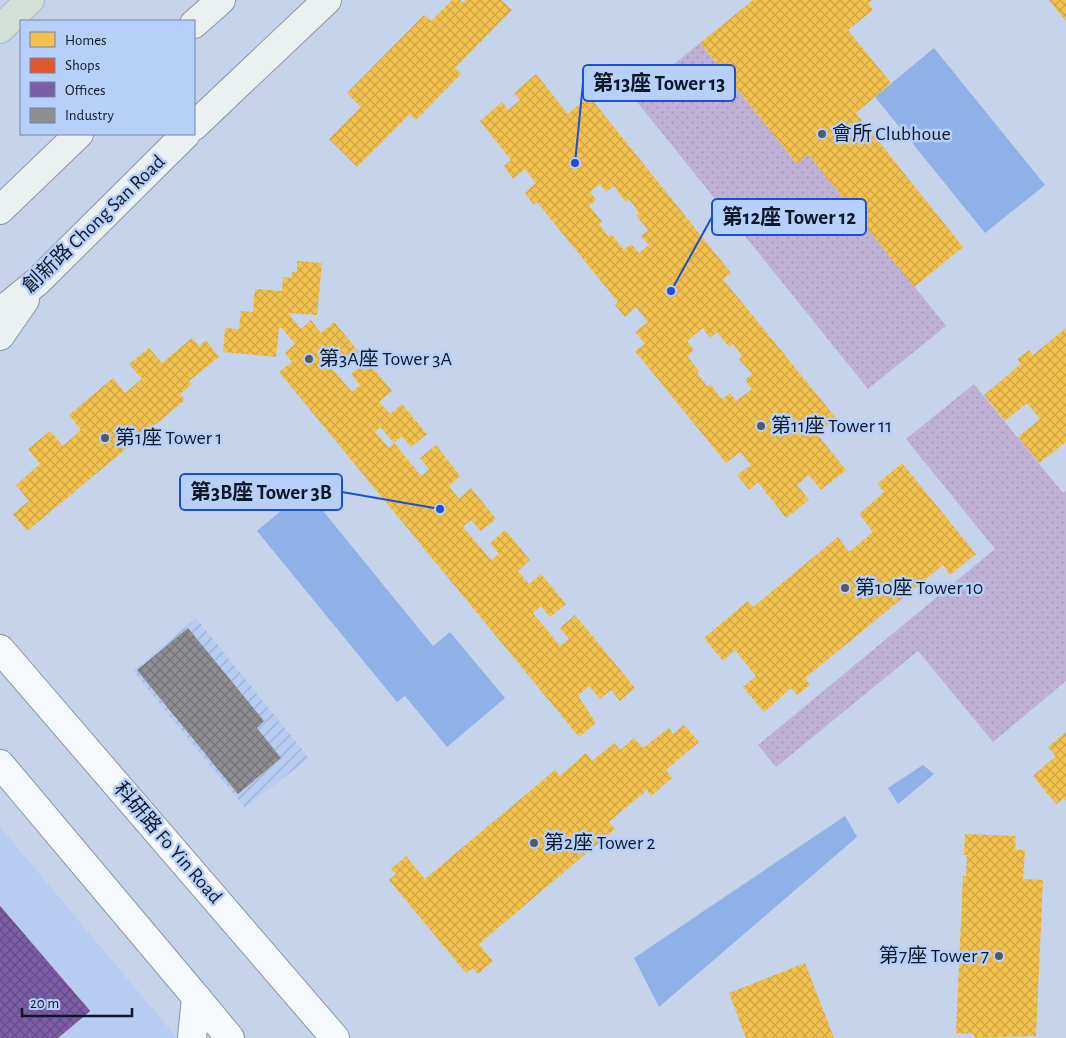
<svg xmlns="http://www.w3.org/2000/svg" width="1066" height="1038" viewBox="0 0 1066 1038" font-family="'Alegreya Sans','Noto Sans TC',sans-serif">
	<style>
		.built { fill: #b6cdf1 }
		.industrial { fill: url(#industrial-furrows) }
		.green { fill: url(#green-dots) }
		.water { fill: #8fb1e7 }
		.homes { fill: url(#homes-cross-hatch); fill-rule: evenodd }
		.shops { fill: url(#shops-cross-hatch) }
		.offices { fill: url(#offices-cross-hatch) }
		.industry { fill: url(#industry-cross-hatch) }
		.lines { fill: none; stroke-linecap: round; stroke-linejoin: round }
		.minor-casing { stroke: #8a95a5; stroke-width: 30 }
		.tertiary-casing { stroke: #8a95a5; stroke-width: 30 }
		.secondary-casing { stroke: #8a95a5; stroke-width: 30 }
		.motorway-casing { stroke: #adb5c0; stroke-width: 30 }
		.minor { stroke: #f6f9fc; stroke-width: 28 }
		.tertiary { stroke: #f6f9fc; stroke-width: 28 }
		.secondary { stroke: #ebf0f1; stroke-width: 28 }
		.motorway { stroke: #d3ded6; stroke-width: 28 }
		.poi-dot { fill: #4f5a6b; stroke: #b6d0f9; stroke-width: 2 }
		.labels { text-anchor: middle; dominant-baseline: central; stroke-width: 5; stroke-linejoin: round; paint-order: stroke }
		.poi-label { font-size: 20px; fill: #0f1827; stroke: #b6d0f9; text-anchor: start }
		.street-label { font-size: 20px; fill: #0f1827; stroke: #b6d0f9 }
		.leader { fill: none; stroke: #1d4ed8; stroke-width: 2 }
		.callout-dot { fill: #1d4ed8; stroke: #b6d0f9; stroke-width: 2 }
		.callout { fill: #b6d0f9; stroke: #1d4ed8; stroke-width: 2 }
		.callout-label { font-size: 21px; text-anchor: middle; font-weight: bold; fill: #0f1827 }
	</style>
	<defs>
		<pattern id="industrial-furrows" width="10" height="10" patternUnits="userSpaceOnUse" patternTransform="scale(1.25)"><rect width="10" height="10" fill="#b6cdf1"/><path d="M-1 1l2-2M0 10L10 0M9 11l2-2" fill="none" stroke="#9bafcf"/></pattern>
		<pattern id="green-dots" width="8" height="8" patternUnits="userSpaceOnUse" patternTransform="scale(1.25)"><rect width="8" height="8" fill="#bfb1d5"/><path d="M2 2h.1M6 6h.1" fill="none" stroke="#a398b7" stroke-width="1.8" stroke-linecap="round"/></pattern>
		<pattern id="homes-cross-hatch" width="8" height="8" patternUnits="userSpaceOnUse" patternTransform="scale(1.25)"><rect width="8" height="8" fill="#f2c14e"/><path d="M0 0l8 8M0 8l8-8" fill="none" stroke="#cea544"/></pattern>
		<pattern id="shops-cross-hatch" width="8" height="8" patternUnits="userSpaceOnUse" patternTransform="scale(1.25)"><rect width="8" height="8" fill="#e4572e"/><path d="M0 0l8 8M0 8l8-8" fill="none" stroke="#b74727"/></pattern>
		<pattern id="offices-cross-hatch" width="8" height="8" patternUnits="userSpaceOnUse" patternTransform="scale(1.25)"><rect width="8" height="8" fill="#7b5ea7"/><path d="M0 0l8 8M0 8l8-8" fill="none" stroke="#634d88"/></pattern>
		<pattern id="industry-cross-hatch" width="8" height="8" patternUnits="userSpaceOnUse" patternTransform="scale(1.25)"><rect width="8" height="8" fill="#8d8d92"/><path d="M0 0l8 8M0 8l8-8" fill="none" stroke="#727277"/></pattern>
	</defs>
	<rect width="100%" height="100%" fill="#c5d4ea"/>
	<polygon class="built" points="0,827 177,1038 0,1038"/>
	<polygon class="industrial" points="196,618 309,758 245,808 133,671"/>
	<g class="green">
		<polygon points="700,43 797,164 808,154 946,326 868,389 633,97"/>
		<polygon points="974,384 1063,493 1066,491 1066,681 993,742 918,651 776,767 758,745 995,549 906,439"/>
	</g>
	<g class="water">
		<polygon points="934,48 1045,185 985,233 875,97"/>
		<polygon points="306,490 433,646 450,632 505,698 447,747 405,696 397,702 257,531"/>
		<polygon points="923,765 934,774 898,804 888,788"/>
		<polygon points="845,816 857,837 659,1007 634,958"/>
	</g>
	<g class="homes">
		<polygon points="452,0 460,0 463,3 466,0 501,0 512,10 455,68 461,74 416,120 410,114 357,167 329,139 361,107 347,93 424,15 431,21"/>
		<polygon points="753,0 872,0 868,3 873,10 848,30 891,83 856,113 963,247 914,287 808,154 797,164 700,43"/>
		<polygon points="1049,0 1066,0 1066,21"/>
		<path d="M536 74 568 114 589 96 731 273 723 279 836 418 817 434 846 470 821 490 809 475 797 485 809 500 786 518 758 482 749 490 737 475 751 465 740 452 726 463 635 351 645 344 635 332 648 322 636 307 625 317 615 305 618 302 537 202 534 205 525 193 536 183 525 169 513 179 504 166 511 160 480 121 502 102 508 110 520 100 514 93ZM600 184 606 192 614 186 626 202 629 199 639 213 636 215 648 230 641 236 649 245 639 253 631 244 624 250 612 235 609 237 599 224 602 221 589 206 596 200 590 192ZM703 328 710 338 717 332 729 347 733 344 742 356 739 359 752 374 745 380 752 389 736 401 730 393 722 399 710 384 707 386 697 373 699 371 687 356 694 350 687 341Z"/>
		<polygon points="297,261 322,263 317,315 288,313 301,329 311,320 321,333 334,322 359,352 343,366 334,354 326,361 352,392 360,385 351,374 367,361 392,391 379,402 390,414 402,404 427,434 411,447 402,436 394,443 380,427 375,432 389,448 394,443 421,476 429,469 420,458 436,445 460,476 449,486 459,499 471,488 496,519 481,531 471,520 463,527 491,560 499,554 490,543 505,530 530,560 518,571 529,584 541,574 566,604 550,617 541,606 533,613 560,646 569,639 560,628 575,615 635,688 620,701 611,690 600,699 589,686 578,696 596,723 579,737 279,372 292,362 285,353 295,344 282,328 279,328 276,357 223,352 225,328 239,329 241,311 253,312 255,289 282,291 283,277 292,278 292,272 297,272"/>
		<polygon points="1066,328 1066,442 1039,463 1018,437 1040,419 1027,403 1005,421 984,395 1021,364 1017,359 1029,350 1033,355"/>
		<polygon points="192,338 199,346 206,340 219,357 189,381 192,384 180,394 185,400 27,531 13,514 29,501 16,485 40,464 28,449 50,431 63,446 81,430 69,415 113,378 125,393 142,379 129,364 149,348 162,363"/>
		<polygon points="902,463 976,554 950,575 943,565 805,678 810,685 797,695 791,688 764,712 743,687 756,676 735,650 723,661 704,638 748,601 753,607 838,537 849,552 873,532 859,514 884,492 877,484"/>
		<polygon points="684,725 699,742 666,770 672,778 651,796 647,790 609,822 615,829 479,944 493,961 478,974 473,968 466,973 389,880 396,874 391,869 406,856 425,879 555,770 560,776 586,753 592,761 614,743 620,750 634,738 643,748 669,728 673,734"/>
		<polygon points="1066,732 1066,801 1064,798 1056,804 1033,776 1056,756 1048,747"/>
		<polygon points="965,834 1016,836 1015,850 1025,850 1023,879 1043,880 1036,1036 974,1038 974,1034 956,1033 963,876 966,876 967,855 964,855"/>
		<polygon points="805,963 834,1038 746,1038 729,993"/>
	</g>
	<polygon class="shops" points="0,906 90,1011 58,1038 0,1038"/>
	<polygon class="offices" points="0,906 90,1011 58,1038 0,1038"/>
	<polygon class="industry" points="188,628 264,721 257,728 281,758 238,794 137,670"/>
	<g class="lines">
		<g class="minor-casing">
			<polyline id="minor" points="196,997 230,1038"/>
		</g>
		<g class="tertiary-casing">
			<g id="tertiary">
				<polyline points="0,649 335,1038"/>
				<polyline points="0,764 196,997 192,1038"/>
			</g>
		</g>
		<g class="secondary-casing">
			<g id="secondary">
				<polyline points="194,24 221,0"/>
				<polyline points="194,126 327,0"/>
				<polyline points="0,210 79,134"/>
				<polyline points="0,312 37,282 186,134"/>
				<polyline points="0,336 25,300"/>
			</g>
		</g>
		<g class="motorway-casing">
			<polyline id="motorway" points="0,29 30,0"/>
		</g>
		<use href="#minor" class="minor"/>
		<use href="#tertiary" class="tertiary"/>
		<use href="#secondary" class="secondary"/>
		<use href="#motorway" class="motorway"/>
	</g>
	<g class="poi-dot">
		<circle cx="822" cy="134" r="5"/>
		<circle cx="309" cy="359" r="5"/>
		<circle cx="761" cy="426" r="5"/>
		<circle cx="105" cy="438" r="5"/>
		<circle cx="845" cy="588" r="5"/>
		<circle cx="534" cy="843" r="5"/>
		<circle cx="999" cy="956" r="5"/>
	</g>
	<g class="labels">
		<g class="poi-label">
			<text x="832" y="134">會所 Clubhoue</text>
			<text x="319" y="359">第3A座 Tower 3A</text>
			<text x="771" y="426">第11座 Tower 11</text>
			<text x="115" y="438">第1座 Tower 1</text>
			<text x="855" y="588">第10座 Tower 10</text>
			<text x="544" y="843">第2座 Tower 2</text>
			<text x="989" y="956" text-anchor="end">第7座 Tower 7</text>
		</g>
		<g class="street-label">
			<text transform="translate(94 224) rotate(-44)">創新路 Chong San Road</text>
			<text transform="translate(168 843) rotate(49)">科研路 Fo Yin Road</text>
		</g>
	</g>
	<path class="leader" d="M575 163L583 83M671 291L712 217M440 509L342 492"/>
	<g class="callout-dot">
		<circle cx="575" cy="163" r="5"/>
		<circle cx="671" cy="291" r="5"/>
		<circle cx="440" cy="509" r="5"/>
	</g>
	<g class="callout">
		<rect x="583" y="65" width="152" height="36" rx="5"/>
		<rect x="712" y="199" width="154" height="36" rx="5"/>
		<rect x="180" y="474" width="162" height="36" rx="5"/>
	</g>
	<g class="callout-label">
		<text x="659" y="90">第13座 Tower 13</text>
		<text x="789" y="224">第12座 Tower 12</text>
		<text x="261" y="499">第3B座 Tower 3B</text>
	</g>
	<rect x="20" y="20" width="175" height="115" fill="#b6d0f9" stroke="#7386a5"/>
	<rect x="30" y="32" width="25" height="15" fill="#f2c14e" stroke="#7386a5"/>
	<text x="65" y="45" font-size="15" fill="#0f1827">Homes</text>
	<rect x="30" y="58" width="25" height="15" fill="#e4572e" stroke="#7386a5"/>
	<text x="65" y="70" font-size="15" fill="#0f1827">Shops</text>
	<rect x="30" y="82" width="25" height="15" fill="#7b5ea7" stroke="#7386a5"/>
	<text x="65" y="95" font-size="15" fill="#0f1827">Offices</text>
	<rect x="30" y="108" width="25" height="15" fill="#8d8d92" stroke="#7386a5"/>
	<text x="65" y="120" font-size="15" fill="#0f1827">Industry</text>
	<path d="M22 1008v8h110v-8" fill="none" stroke="#0f1827" stroke-width="2.5"/>
	<text x="30" y="1008" font-size="15" fill="#0f1827" stroke="#b6d0f9" stroke-width="4" paint-order="stroke">20 m</text>
</svg>
